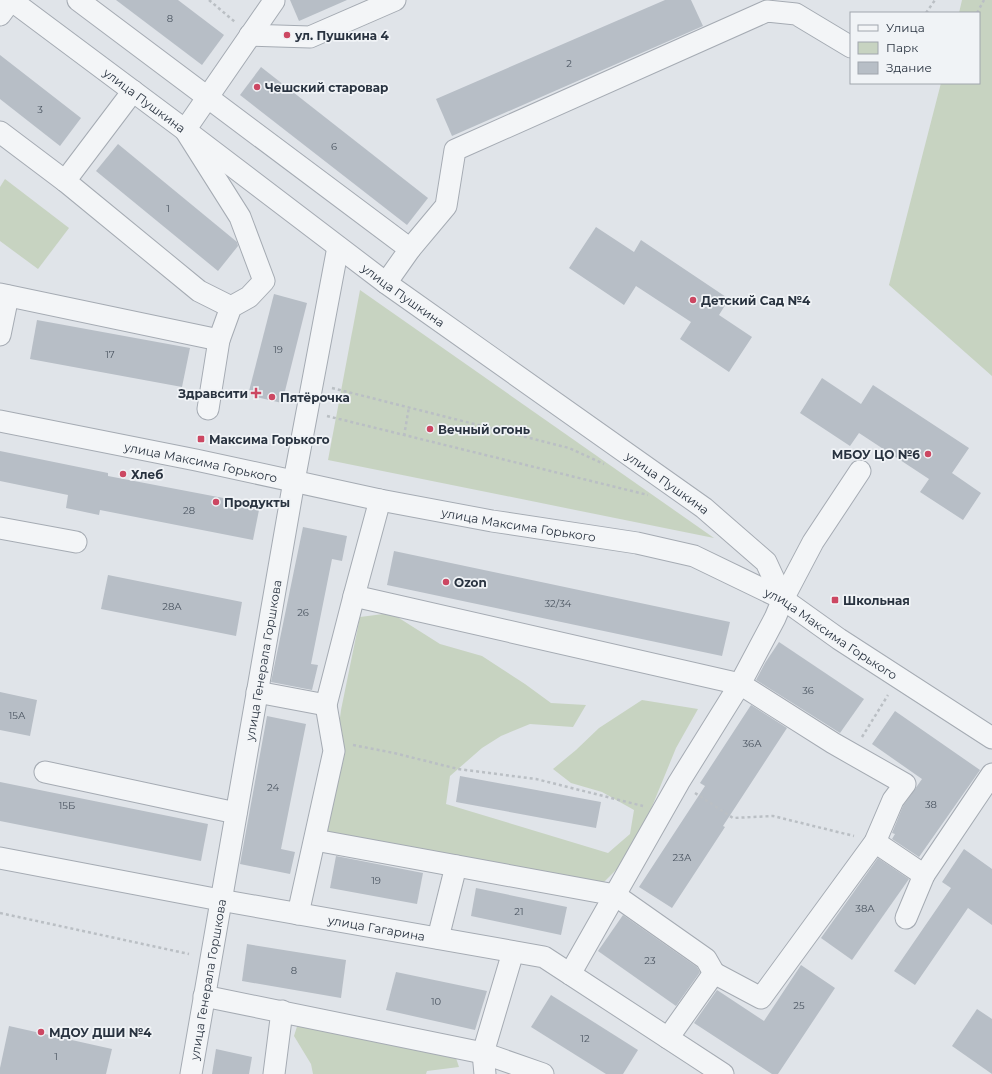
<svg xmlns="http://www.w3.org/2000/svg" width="992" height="1074" viewBox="0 0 992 1074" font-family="Montserrat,sans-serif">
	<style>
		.green { fill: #c7d3c1 }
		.building { fill: #b7bec6 }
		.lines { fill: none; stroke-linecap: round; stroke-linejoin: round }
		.minor-casing { stroke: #a5abb3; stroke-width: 23 }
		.path { stroke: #babfc4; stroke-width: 2.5; stroke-dasharray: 3 3; stroke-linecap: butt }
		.minor { stroke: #f3f5f7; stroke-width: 21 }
		.poi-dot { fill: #cc4762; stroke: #f0f3f6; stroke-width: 1.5 }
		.labels { text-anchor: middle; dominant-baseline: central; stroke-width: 3.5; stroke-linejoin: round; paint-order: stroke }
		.number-label { font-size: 10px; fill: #4c5662 }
		.poi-label { font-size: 12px; font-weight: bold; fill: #293340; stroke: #f0f3f6; text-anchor: start }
		.street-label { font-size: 12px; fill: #293340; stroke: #f0f3f6 }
	</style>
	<rect width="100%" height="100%" fill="#e0e4e9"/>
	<g class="green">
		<polygon points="962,0 992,0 992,376 889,285 941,83 979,83 979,13 959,13"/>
		<polygon points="5,179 69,228 38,269 0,241 0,187"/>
		<polygon points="360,290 714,538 328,460"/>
		<polygon points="391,613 440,644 482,656 525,684 551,703 586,705 573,727 530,724 501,736 482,748 450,776 446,804 608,853 630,834 634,810 602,792 571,783 553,769 576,750 599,728 642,700 698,709 676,748 633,853 599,887 325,833 341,710 360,617"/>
		<polygon points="299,1020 455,1055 459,1067 427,1071 426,1074 313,1074 311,1064 294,1036"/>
	</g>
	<g class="building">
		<polygon points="116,0 178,0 224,35 202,65"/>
		<polygon points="290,0 347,0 299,21"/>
		<polygon points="665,0 691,0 703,26 452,136 436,99"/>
		<polygon points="0,55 81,118 60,146 0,99"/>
		<polygon points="261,67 428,198 407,225 240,95"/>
		<polygon points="118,144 237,242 238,246 218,271 96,171"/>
		<polygon points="596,227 634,252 641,240 729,299 719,315 752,337 729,372 680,339 691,322 636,286 624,305 569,268"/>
		<polygon points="274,294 307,303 282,403 248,395"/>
		<polygon points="37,320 190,348 182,387 30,359"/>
		<polygon points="822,378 861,404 873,385 969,448 952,473 981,493 963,520 920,492 929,479 859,433 850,446 800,413"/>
		<polygon points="0,451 108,473 108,476 260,505 253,540 100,510 99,515 66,508 68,495 0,481"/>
		<polygon points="303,527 347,536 342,561 332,559 311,664 318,665 312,690 271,682"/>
		<polygon points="394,551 730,622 722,656 387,585"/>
		<polygon points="108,575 242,602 236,636 101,609"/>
		<polygon points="779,642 864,699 840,733 756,680 765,663"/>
		<polygon points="0,692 37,700 30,736 0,730"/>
		<polygon points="751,705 787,728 723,826 725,827 672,908 639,887 705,786 700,783"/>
		<polygon points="895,711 980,770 919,857 892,839 895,834 892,833 903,806 922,779 872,744"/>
		<polygon points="267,716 306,724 281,849 295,852 290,874 240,864"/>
		<polygon points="460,776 601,802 596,828 456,802"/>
		<polygon points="0,782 208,824 201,861 0,821"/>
		<polygon points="964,849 992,869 992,925 968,908 915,985 894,971 951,888 942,882"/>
		<polygon points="336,856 423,873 417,904 330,888"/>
		<polygon points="878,858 909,879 852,960 821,938"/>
		<polygon points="476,888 567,907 561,935 471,916"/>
		<polygon points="623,915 697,967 700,972 676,1006 598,951"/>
		<polygon points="247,944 346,960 341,998 242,981"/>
		<polygon points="801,965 835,988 778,1074 772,1074 694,1023 717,990 764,1021"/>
		<polygon points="396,972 487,991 475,1030 386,1010"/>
		<polygon points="551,995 638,1050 623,1074 606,1074 531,1027"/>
		<polygon points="977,1009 992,1019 992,1074 952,1046"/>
		<polygon points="9,1026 112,1049 106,1074 0,1074 0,1068"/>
		<polygon points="216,1049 252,1057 249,1074 212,1074"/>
	</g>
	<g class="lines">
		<g class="minor-casing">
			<g id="minor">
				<path id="s1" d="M11 0 185 130 386 283 704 508 766 562 783 599"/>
				<polyline points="78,0 410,249 386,283"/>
				<polyline points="0,15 11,0"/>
				<polyline points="250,35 310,37 395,0"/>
				<polyline points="0,132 65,181 199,291 231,307"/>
				<polyline points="65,181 133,91"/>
				<polyline points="410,249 446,206 455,150 767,11 796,14 851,47"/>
				<polyline points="0,294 219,340"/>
				<polyline points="0,335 8,296"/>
				<polyline points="208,409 219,340 231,307 249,297 264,281 240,217 185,130 274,1"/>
				<path id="s2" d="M0 421 196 460 380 500 492 521 637 543 694 556 783 599 839 639 992 738"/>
				<polyline points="380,500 354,596 740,684 833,743 905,784 893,800 875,842 761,998 714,973 668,1038"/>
				<polyline points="0,528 76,542"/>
				<polyline points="257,692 326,705 354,596"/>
				<polyline points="45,772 236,813"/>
				<polyline points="315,840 615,895 706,959 714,973"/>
				<polyline points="875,842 924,875 992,774"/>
				<path id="s3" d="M0 858 220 900 544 957 723 1074"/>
				<polyline points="298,914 334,751 326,705"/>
				<polyline points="906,918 924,875"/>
				<polyline points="438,938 456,866"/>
				<polyline points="570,974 679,782 740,684 775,618 783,599 813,542 860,471"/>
				<polyline points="204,996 483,1053 543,1074"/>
				<path id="s4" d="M191 1074 294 481 338 247"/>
				<polyline points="274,1074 282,1011"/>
				<polyline points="485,1074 483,1053 513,952"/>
			</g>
		</g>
		<g class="path">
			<polyline points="209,0 235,22"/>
			<polyline points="926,13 935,0"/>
			<polyline points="977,13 984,0"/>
			<polyline points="332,388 569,448 604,464"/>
			<polyline points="327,416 648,495"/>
			<polyline points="404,436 409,407"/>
			<polyline points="862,737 888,695"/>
			<polyline points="353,745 394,753 458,769 536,779 643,806"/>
			<polyline points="695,793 733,818 773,816 854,836"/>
			<polyline points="0,913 189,954"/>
		</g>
		<use href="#minor" class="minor"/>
	</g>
	<g class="poi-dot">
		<circle cx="287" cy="35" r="4"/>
		<circle cx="257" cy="87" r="4"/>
		<circle cx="693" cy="300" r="4"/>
		<path d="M254 387h4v4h4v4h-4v4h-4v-4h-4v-4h4z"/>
		<circle cx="272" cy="397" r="4"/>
		<circle cx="430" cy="429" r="4"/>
		<rect x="197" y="435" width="8" height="8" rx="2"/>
		<circle cx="928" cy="454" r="4"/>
		<circle cx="123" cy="474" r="4"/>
		<circle cx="216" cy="502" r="4"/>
		<circle cx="446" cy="582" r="4"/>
		<rect x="831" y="596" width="8" height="8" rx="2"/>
		<circle cx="41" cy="1032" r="4"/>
	</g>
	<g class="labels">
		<g class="number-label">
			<text x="170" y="18">8</text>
			<text x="569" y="63">2</text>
			<text x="40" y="109">3</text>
			<text x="334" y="146">6</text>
			<text x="168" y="208">1</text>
			<text x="278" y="349">19</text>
			<text x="110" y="354">17</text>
			<text x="189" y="510">28</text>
			<text x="558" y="603">32/34</text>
			<text x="172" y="606">28А</text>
			<text x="303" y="612">26</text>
			<text x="808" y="690">36</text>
			<text x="17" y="715">15А</text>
			<text x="752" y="743">36А</text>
			<text x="273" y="787">24</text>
			<text x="931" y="804">38</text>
			<text x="67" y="805">15Б</text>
			<text x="682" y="857">23А</text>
			<text x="376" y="880">19</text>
			<text x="865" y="908">38А</text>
			<text x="519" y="911">21</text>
			<text x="650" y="960">23</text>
			<text x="294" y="970">8</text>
			<text x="436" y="1001">10</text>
			<text x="799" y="1005">25</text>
			<text x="585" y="1038">12</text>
			<text x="56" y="1056">1</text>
		</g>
		<g class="poi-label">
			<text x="295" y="35">ул. Пушкина 4</text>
			<text x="265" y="87">Чешский старовар</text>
			<text x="701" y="300">Детский Сад №4</text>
			<text x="248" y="393" text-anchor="end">Здравсити</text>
			<text x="280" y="397">Пятёрочка</text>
			<text x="438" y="429">Вечный огонь</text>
			<text x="209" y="439">Максима Горького</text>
			<text x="920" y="454" text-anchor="end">МБОУ ЦО №6</text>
			<text x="131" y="474">Хлеб</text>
			<text x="224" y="502">Продукты</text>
			<text x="454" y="582">Ozon</text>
			<text x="843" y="600">Школьная</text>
			<text x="49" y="1032">МДОУ ДШИ №4</text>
		</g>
		<g class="street-label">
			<text stroke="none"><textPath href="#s1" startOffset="167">улица Пушкина</textPath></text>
			<text stroke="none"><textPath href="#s1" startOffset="491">улица Пушкина</textPath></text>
			<text stroke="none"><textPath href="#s2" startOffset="205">улица Максима Горького</textPath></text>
			<text stroke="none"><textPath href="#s1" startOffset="815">улица Пушкина</textPath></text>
			<text stroke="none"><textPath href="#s2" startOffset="529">улица Максима Горького</textPath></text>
			<text stroke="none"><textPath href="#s2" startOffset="865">улица Максима Горького</textPath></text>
			<text stroke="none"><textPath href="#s4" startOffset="420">улица Генерала Горшкова</textPath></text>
			<text stroke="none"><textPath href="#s3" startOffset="383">улица Гагарина</textPath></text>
			<text stroke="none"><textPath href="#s4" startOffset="96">улица Генерала Горшкова</textPath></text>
		</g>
	</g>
	<rect x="850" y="12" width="130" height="72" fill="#f0f3f6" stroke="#a0a6ad"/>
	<rect x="858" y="25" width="20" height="6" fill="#f3f5f7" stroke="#a0a6ad"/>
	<text x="886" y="32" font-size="12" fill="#293340">Улица</text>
	<rect x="858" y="42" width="20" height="12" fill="#c7d3c1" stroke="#a0a6ad"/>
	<text x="886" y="52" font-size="12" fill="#293340">Парк</text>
	<rect x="858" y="62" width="20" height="12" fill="#b7bec6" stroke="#a0a6ad"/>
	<text x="886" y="72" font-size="12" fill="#293340">Здание</text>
</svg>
